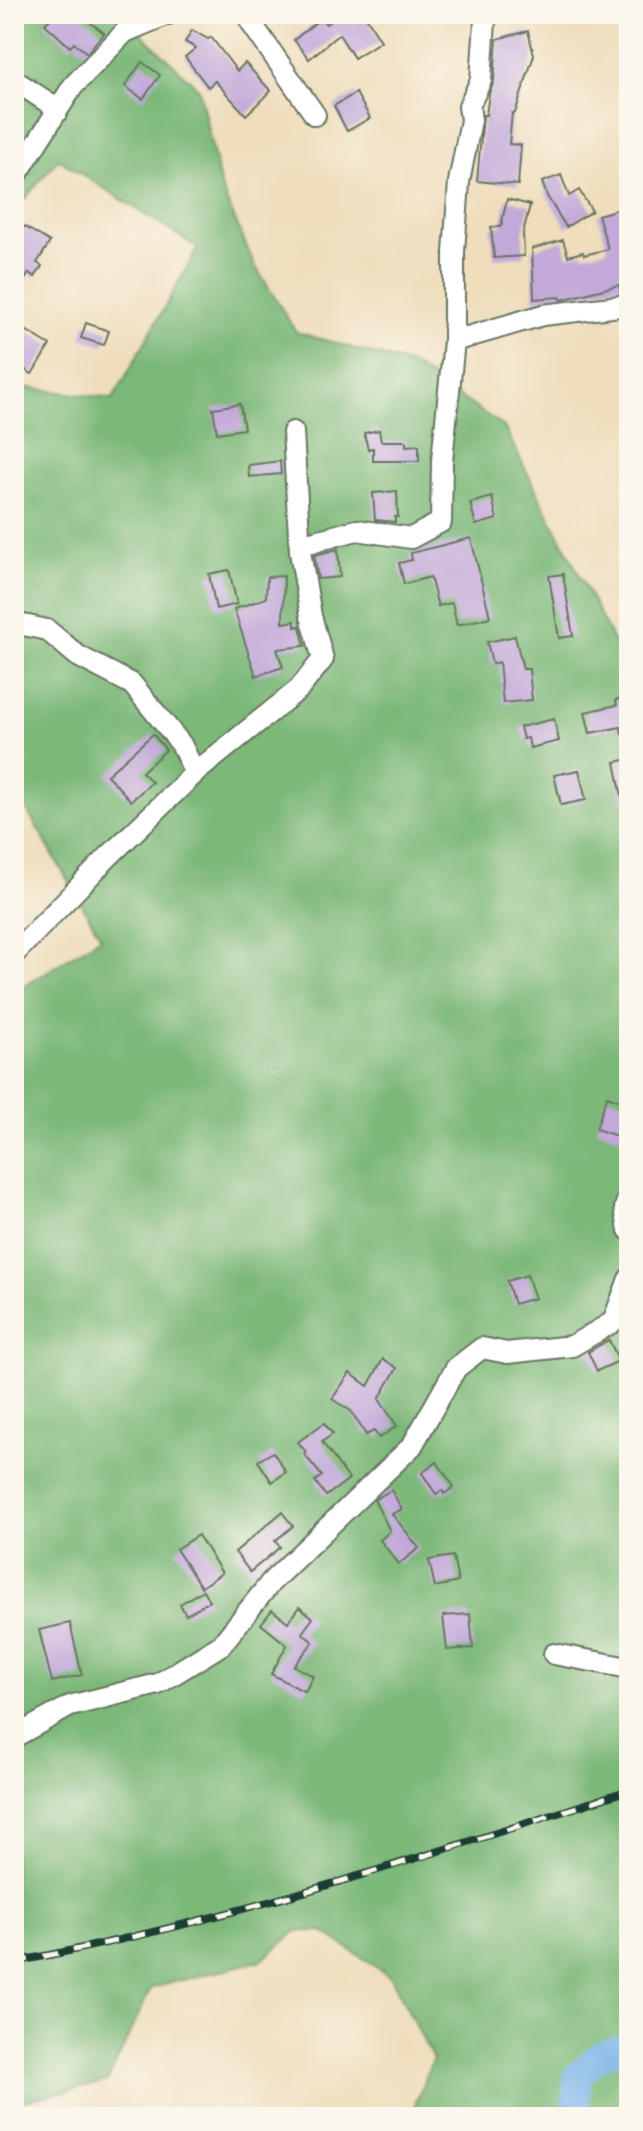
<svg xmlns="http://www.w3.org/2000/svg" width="643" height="2131" viewBox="0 0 643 2131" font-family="'Architects Daughter',sans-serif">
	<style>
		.forest { fill: #7cb878; stroke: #4e7a56; stroke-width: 2 }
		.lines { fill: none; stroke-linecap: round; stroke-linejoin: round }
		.river { stroke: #79b3ea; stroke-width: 28 }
		.building { fill: #c2a9d9 }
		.minor-casing { stroke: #687563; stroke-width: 24 }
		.minor { stroke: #fff; stroke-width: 20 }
		.rail-casing { stroke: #1f3d34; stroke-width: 8 }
		.rail { stroke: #fbf7ec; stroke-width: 5; stroke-dasharray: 15; stroke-linecap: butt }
	</style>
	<rect width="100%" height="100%" fill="#fbf7ec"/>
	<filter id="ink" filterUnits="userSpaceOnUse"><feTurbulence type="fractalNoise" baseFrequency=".0125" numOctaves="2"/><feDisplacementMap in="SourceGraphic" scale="16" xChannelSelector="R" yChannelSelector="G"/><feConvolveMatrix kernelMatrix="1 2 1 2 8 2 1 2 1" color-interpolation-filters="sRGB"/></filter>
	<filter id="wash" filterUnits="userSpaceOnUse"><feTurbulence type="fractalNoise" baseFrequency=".006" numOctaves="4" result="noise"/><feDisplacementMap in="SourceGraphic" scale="32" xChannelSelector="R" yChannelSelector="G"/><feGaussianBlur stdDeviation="1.8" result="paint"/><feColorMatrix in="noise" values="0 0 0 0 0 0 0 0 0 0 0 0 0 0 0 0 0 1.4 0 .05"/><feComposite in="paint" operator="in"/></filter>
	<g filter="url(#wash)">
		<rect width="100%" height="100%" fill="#efddbb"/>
		<polygon class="forest" points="14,14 121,14 199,89 221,188 254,264 296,332 412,365 504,427 613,641 629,655 629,2117 410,2117 433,2059 391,1977 322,1931 297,1931 262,1960 151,1988 107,2082 14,2103 14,993 101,937 14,788 14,386 113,399 198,248 58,159 14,212"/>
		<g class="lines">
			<polyline class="river" points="576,2117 577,2076 599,2056 629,2046"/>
		</g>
		<g id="blocks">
			<g class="building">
				<polygon points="54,14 79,14 104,33 87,53 74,43 70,47 45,24"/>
				<polygon points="342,14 364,14 381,41 354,58 339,34 309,59 294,40 321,18 326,24"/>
				<polygon points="192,30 208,39 211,37 237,71 245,63 271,91 246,115 215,81 208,87 185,57 196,48 185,42"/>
				<polygon points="528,31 534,55 515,113 512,113 509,144 521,145 518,185 477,181 483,115 486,115 489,94 494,81 497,39"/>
				<polygon points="142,62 160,75 143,99 125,86"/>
				<polygon points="356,93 370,118 347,131 334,106"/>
				<polygon points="561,175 569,196 579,190 592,211 566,227 547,196 542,182"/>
				<polygon points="507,199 530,205 523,233 524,256 494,258 491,227 501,226"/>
				<polygon points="622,208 629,233 629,292 621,293 619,285 565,299 561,300 560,297 534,299 532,249 563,240 568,256 583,252 584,255 608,249 598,215"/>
				<polygon points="24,226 50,242 37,263 42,266 35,277 29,273 14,297 14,243"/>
				<polygon points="14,323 50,345 32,374 14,363"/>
				<polygon points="86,323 109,331 104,345 81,338"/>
				<polygon points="240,404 244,429 217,433 213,408"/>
				<polygon points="379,430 381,441 406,441 406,446 419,445 419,461 373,461 373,448 368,449 364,433"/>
				<polygon points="280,461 281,474 249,477 248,465"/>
				<polygon points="397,491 398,517 395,517 395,522 375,520 373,493"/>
				<polygon points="492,497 497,519 476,525 470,503"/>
				<polygon points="471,538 490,617 457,625 452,603 438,606 430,577 404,584 399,563 412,560 411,553"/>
				<polygon points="338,549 340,577 318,579 314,555"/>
				<polygon points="229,570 237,604 216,609 209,574"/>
				<polygon points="563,574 573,636 559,638 549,576"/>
				<polygon points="284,576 283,623 295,621 295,627 300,626 305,646 277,649 283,667 256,676 234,609 266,598 267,577"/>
				<polygon points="515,636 523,669 529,669 532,700 503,703 499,662 492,664 487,642"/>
				<polygon points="629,695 629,734 622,734 621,727 590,733 585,712 617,705 616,700"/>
				<polygon points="554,719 559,741 530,748 528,738 523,739 520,727"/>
				<polygon points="153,734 166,750 142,772 152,782 131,801 107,775"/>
				<polygon points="629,759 629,802 623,802 615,762"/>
				<polygon points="579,770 586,800 561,805 554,775"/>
				<polygon points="607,1096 629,1104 629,1140 596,1129"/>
				<polygon points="527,1275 535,1298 514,1304 507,1281"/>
				<polygon points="609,1340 619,1361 597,1371 588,1352"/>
				<polygon points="383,1359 397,1368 379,1399 397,1426 379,1438 374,1431 366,1435 351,1411 332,1399 350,1373 368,1386"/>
				<polygon points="324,1423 333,1434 322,1442 349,1479 326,1496 315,1481 322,1476 304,1454 306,1452 298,1442"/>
				<polygon points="273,1452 286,1472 272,1482 258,1461"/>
				<polygon points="437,1462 454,1487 444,1494 442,1490 436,1494 422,1473"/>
				<polygon points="391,1490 402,1509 392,1514 419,1548 399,1564 380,1540 390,1531 374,1500"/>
				<polygon points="282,1512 293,1526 275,1541 280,1547 250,1572 235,1552"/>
				<polygon points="198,1535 222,1573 201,1587 176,1549"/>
				<polygon points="453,1556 458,1582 435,1587 429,1560"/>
				<polygon points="203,1590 209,1601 186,1615 180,1604"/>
				<polygon points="299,1607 313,1618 302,1633 313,1642 294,1666 313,1676 305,1692 271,1674 287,1645 261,1624 272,1610 288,1622"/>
				<polygon points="470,1614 473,1648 447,1650 443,1616"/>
				<polygon points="70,1623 82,1675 52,1682 39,1630"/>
			</g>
		</g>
	</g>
	<g filter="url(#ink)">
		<use href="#blocks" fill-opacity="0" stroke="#687563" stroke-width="2"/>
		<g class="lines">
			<g class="minor-casing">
				<g id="minor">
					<polyline points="247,14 254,27 315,115"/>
					<polyline points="14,80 58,109"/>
					<polyline points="14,179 73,86 125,32 168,14"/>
					<polyline points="454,341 543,315 629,305"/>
					<polyline points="300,545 357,530 411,538 441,522 442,460 454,341 454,252 459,182 471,120 469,106 481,80 485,21 483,14"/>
					<polyline points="14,623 47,630 78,656 132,684 181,744 195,773"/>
					<polyline points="14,954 108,857 195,773 299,689 323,659 311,616 300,552 293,432"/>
					<polyline points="629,1195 625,1208 629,1230"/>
					<polyline points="554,1654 629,1668"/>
					<polyline points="14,1737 70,1706 158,1684 221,1645 271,1582 412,1446 456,1368 482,1348 507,1353 572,1346 613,1322 629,1279"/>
				</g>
			</g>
			<use href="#minor" class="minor"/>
			<g class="rail-casing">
				<path id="rail" d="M14 1962C223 1923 427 1856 629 1790"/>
			</g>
			<use href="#rail" class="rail"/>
		</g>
	</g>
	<rect width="643" height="2131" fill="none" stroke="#fbf7ec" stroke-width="48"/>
</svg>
